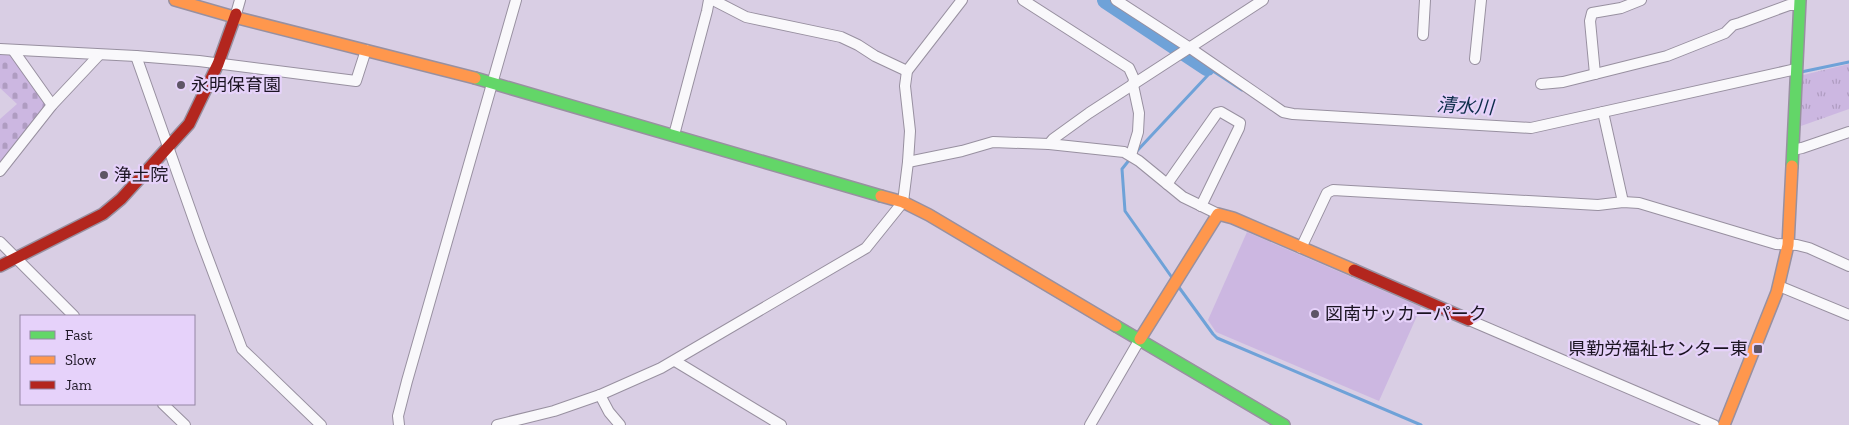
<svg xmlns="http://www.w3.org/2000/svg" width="1849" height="425" viewBox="0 0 1849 425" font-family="'Zilla Slab','Noto Sans JP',serif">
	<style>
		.grass { fill: url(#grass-tufts) }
		.cemetery { fill: url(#cemetery-stones) }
		.pitch { fill: #ccb7e1 }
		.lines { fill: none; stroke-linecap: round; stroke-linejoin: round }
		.stream { stroke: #6fa2d8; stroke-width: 3 }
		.river { stroke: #6fa2d8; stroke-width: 18 }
		.street-casing { stroke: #9890a0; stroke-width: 12 }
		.fast-casing { stroke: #9890a0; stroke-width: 14 }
		.slow-casing { stroke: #9890a0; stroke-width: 14 }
		.jam-casing { stroke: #9890a0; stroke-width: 14 }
		.street { stroke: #f9f8fb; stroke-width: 10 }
		.fast { stroke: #63d668; stroke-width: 11 }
		.slow { stroke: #ff974d; stroke-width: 11 }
		.jam { stroke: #b3261e; stroke-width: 11 }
		.poi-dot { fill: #5e5566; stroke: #e6d2fa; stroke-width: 2 }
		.labels { text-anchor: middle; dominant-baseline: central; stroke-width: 4.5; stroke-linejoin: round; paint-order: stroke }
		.poi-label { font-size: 18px; fill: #1b1422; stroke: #e6d2fa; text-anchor: start }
		.water-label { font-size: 19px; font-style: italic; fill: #0c2d49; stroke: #e6d2fa }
	</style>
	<defs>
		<pattern id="grass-tufts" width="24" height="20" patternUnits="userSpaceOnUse" patternTransform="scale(1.25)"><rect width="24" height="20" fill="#ccb7e1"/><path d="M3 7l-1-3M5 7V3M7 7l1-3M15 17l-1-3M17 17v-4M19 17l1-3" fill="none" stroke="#af9cc1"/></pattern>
		<pattern id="cemetery-stones" width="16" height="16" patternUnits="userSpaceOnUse" patternTransform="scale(1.25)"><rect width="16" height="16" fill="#ccb7e1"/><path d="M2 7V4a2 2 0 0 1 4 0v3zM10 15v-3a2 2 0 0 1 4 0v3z" fill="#af9cc1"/></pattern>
	</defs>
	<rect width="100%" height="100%" fill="#d9cee4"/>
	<polygon class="grass" points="1849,64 1849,109 1801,126 1803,75"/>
	<polygon class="cemetery" points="0,55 10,55 15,59 46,103 46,107 0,167 0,119 17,104 0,88"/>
	<polygon class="pitch" points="1247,232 1421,307 1379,401 1216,332 1208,320"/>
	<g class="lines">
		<g class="stream">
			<polyline points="1207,67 1242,90"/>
			<polyline points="1801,72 1849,62"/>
			<polyline points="1136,152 1208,75 1207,67"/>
			<polyline points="1130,159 1122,169 1125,211 1173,279"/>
			<polyline points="1178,286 1213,334 1217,338 1421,425"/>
		</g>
		<polyline class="river" points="1106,0 1207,67"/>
		<g class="street-casing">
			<g id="street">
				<polyline points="713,0 746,17 841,37 858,45 875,56 907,71"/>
				<polyline points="1023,0 1129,68 1134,79 1133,85 1139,113 1138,132 1131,155"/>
				<polyline points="1116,0 1190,48 1283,112 1293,114 1531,128 1796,69"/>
				<polyline points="236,14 240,0"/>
				<polyline points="1423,35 1425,0"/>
				<polyline points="0,49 136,56 199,61 356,81 366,50"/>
				<polyline points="13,50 52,105"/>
				<polyline points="136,56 201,240 242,349 321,425"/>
				<polyline points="1475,59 1481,0"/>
				<polyline points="1595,74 1590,21 1592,13 1621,8 1641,0"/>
				<polyline points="1541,84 1563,82 1667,56 1725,33 1733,25 1740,23 1789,5 1800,5"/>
				<polyline points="1603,112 1623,202"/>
				<polyline points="674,135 707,11 709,0"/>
				<polyline points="1049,144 1053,139 1089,113 1263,0"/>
				<polyline points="1793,150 1802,148 1849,132"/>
				<polyline points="908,162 962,151 993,142 1049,144 1124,152 1139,161 1183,197 1218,214"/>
				<polyline points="0,171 52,105 99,55"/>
				<polyline points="1167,184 1217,113 1221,112 1240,123 1239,128 1201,206"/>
				<polyline points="0,242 74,316"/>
				<polyline points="1301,248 1327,193 1333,190 1598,205 1623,202 1639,203 1776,244 1797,245 1809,248 1849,266"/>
				<polyline points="1779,286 1849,315"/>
				<polyline points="1469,320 1714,425"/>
				<polyline points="675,361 781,425"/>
				<polyline points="600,395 609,412 620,425"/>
				<polyline points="163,404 185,425"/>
				<polyline points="399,425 398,416 407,381 516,0"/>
				<polyline points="497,425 554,411 600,395 661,368 866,248 903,202 908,162 910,131 905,86 907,71 962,0"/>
				<polyline points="1090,425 1140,339"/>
			</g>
		</g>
		<g class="fast-casing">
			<g id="fast">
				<polyline points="475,78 881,196"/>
				<polyline points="1792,166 1800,0"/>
				<polyline points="1116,326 1284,425"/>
			</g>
		</g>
		<g class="slow-casing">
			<g id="slow">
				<polyline points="175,0 234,17 475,78"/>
				<polyline points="881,196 903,202 929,215 1116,326"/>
				<polyline points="1140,339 1218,214 1233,218 1354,270"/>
				<polyline points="1724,425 1777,292 1788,245 1792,166"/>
			</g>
		</g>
		<g class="jam-casing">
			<g id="jam">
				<polyline points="0,266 103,214 121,199 189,124 218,64 236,14"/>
				<polyline points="1354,270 1469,320"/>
			</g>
		</g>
		<use href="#street" class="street"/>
		<use href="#fast" class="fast"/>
		<use href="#slow" class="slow"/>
		<use href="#jam" class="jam"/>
	</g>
	<g class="poi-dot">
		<circle cx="181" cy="85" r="5"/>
		<circle cx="104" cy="175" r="5"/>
		<circle cx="1315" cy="314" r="5"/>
		<rect x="1753" y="344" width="10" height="10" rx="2.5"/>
	</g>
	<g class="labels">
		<g class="poi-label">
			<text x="191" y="85">永明保育園</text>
			<text x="114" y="175">浄土院</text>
			<text x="1325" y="314">図南サッカーパーク</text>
			<text x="1748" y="349" text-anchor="end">県勤労福祉センター東</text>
		</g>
		<g class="water-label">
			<text transform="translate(1465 106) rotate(3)">清水川</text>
		</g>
	</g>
	<rect x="20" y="315" width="175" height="90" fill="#e6d2fa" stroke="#9586a4"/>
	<rect x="30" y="331" width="25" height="8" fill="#63d668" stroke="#9586a4"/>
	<text x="65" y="340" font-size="15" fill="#1b1422">Fast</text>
	<rect x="30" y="356" width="25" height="8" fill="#ff974d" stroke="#9586a4"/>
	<text x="65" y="365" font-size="15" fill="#1b1422">Slow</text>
	<rect x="30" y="381" width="25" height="8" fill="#b3261e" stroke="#9586a4"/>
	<text x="65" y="390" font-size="15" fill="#1b1422">Jam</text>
</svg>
